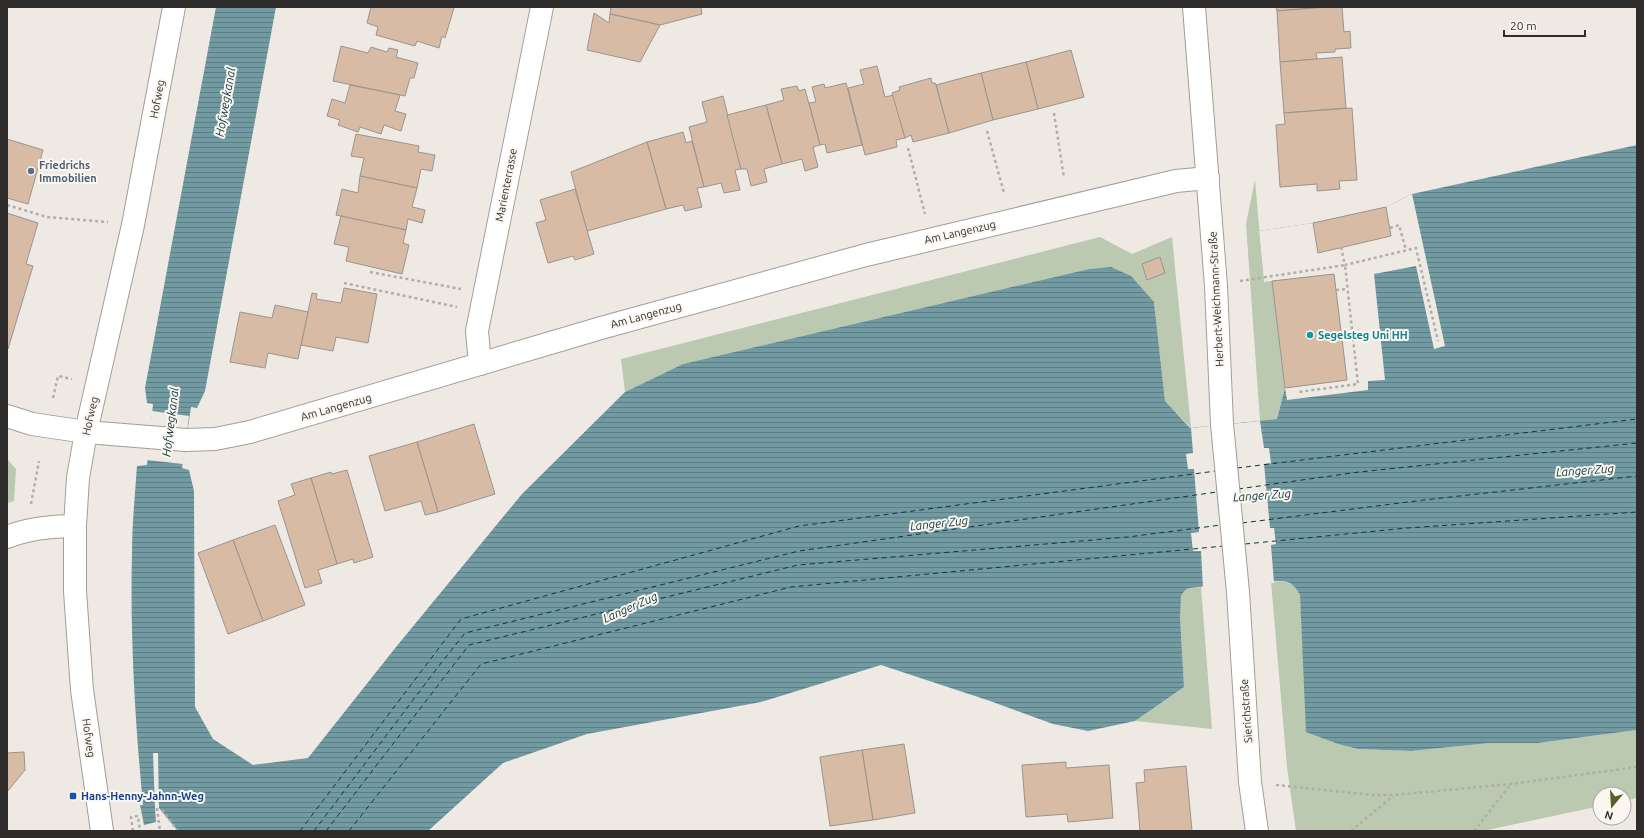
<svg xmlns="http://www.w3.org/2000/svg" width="1644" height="838" viewBox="0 0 1644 838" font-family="Ubuntu,sans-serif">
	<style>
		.green { fill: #bac9b0 }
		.water { fill: url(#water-rules) }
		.pier { fill: #eeeae3 }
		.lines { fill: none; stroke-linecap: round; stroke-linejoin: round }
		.ferry { stroke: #0e363d; stroke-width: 1; stroke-dasharray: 5 4; stroke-linecap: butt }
		.building { fill: #d8bba5; stroke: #9a948f }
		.minor-casing { stroke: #a29e97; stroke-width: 24 }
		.tertiary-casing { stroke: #a29e97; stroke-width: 24 }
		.secondary-casing { stroke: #a29e97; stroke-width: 24 }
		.path { stroke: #b1aea9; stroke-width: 2.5; stroke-dasharray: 3 3; stroke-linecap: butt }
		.minor { stroke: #fff; stroke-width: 22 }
		.tertiary { stroke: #fff; stroke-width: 22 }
		.secondary { stroke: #fff; stroke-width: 22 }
		.service-dot { fill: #5c6f8a; stroke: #fbf7f0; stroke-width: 1.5 }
		.culture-dot { fill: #0f9aa8; stroke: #fbf7f0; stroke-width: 1.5 }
		.transit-dot { fill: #1a4fb4; stroke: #fbf7f0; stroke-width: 1.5 }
		.labels { text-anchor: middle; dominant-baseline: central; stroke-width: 4; stroke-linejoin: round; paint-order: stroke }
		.street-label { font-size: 11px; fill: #2f2d2b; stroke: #fbf7f0 }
		.service-label { font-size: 11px; font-weight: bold; fill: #4e5e75; stroke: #fbf7f0; text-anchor: start }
		.culture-label { font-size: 11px; font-weight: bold; fill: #0d838f; stroke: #fbf7f0; text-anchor: start }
		.transit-label { font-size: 11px; font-weight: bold; fill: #164399; stroke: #fbf7f0; text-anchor: start }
		.water-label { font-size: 12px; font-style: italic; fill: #0e363d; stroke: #fbf7f0 }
	</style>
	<defs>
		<pattern id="water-rules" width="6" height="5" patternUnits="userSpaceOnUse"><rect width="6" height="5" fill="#729aa2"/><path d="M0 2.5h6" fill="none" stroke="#5e7e84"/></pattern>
	</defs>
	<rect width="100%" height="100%" fill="#eeeae3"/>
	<g class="green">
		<polygon points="1255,180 1264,282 1272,281 1285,388 1277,419 1260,421 1246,224"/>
		<polygon points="1100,237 1132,254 1172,237 1191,428 1165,401 1154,302 1111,267 1089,269 683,364 625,392 621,359"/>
		<polygon points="7,459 16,469 14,501 7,503"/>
		<polygon points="1284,581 1295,586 1300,595 1307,732 1338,744 1358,749 1411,751 1490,743 1538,743 1637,730 1637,798 1624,801 1624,794 1600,794 1600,806 1483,831 1296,831 1287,767 1271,582"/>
		<polygon points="1201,587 1212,729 1135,721 1184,687 1180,616 1180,596 1187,589"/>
	</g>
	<path class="water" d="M216 7H276L205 391 197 408 191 407 182 468 189 470 194 491 195 707 213 739 253 765 308 758 396 647 522 494 625 392 683 364 1089 269 1111 267 1131 276 1154 302 1165 401 1190 428 1277 419 1285 388 1347 380 1334 274 1264 282 1259 231 1313 223 1386 207 1412 194 1637 145V730L1538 743H1490L1411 751 1358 749 1338 744 1306 732 1300 595C1296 588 1293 583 1284 581 1277 580 1194 586 1187 589 1185 590 1182 594 1181 596L1180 616 1184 687 1135 721 1088 731 1053 724 990 701 881 665 761 702 587 734 503 763 428 831H178L159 808H155L156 822 144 825 140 805H143C135 721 130 637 132 553 132 524 135 495 137 466L147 465 153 404 147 403 145 388Z"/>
	<g class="pier">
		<polygon points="1412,194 1445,346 1434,349 1416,266 1374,274 1385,380 1368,381 1368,390 1287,400 1285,388 1347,380 1334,274 1264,282 1259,231 1313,223 1386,207"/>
		<polygon points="152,411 189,416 183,464 147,460"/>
		<polygon points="1260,421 1264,448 1269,448 1271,463 1264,464 1270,528 1274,528 1276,544 1271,545 1274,583 1203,589 1201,551 1193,551 1191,533 1199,532 1194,469 1188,469 1186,454 1193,453 1191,428"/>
		<polygon points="153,753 158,753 159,808 155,808"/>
	</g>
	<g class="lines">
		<g class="ferry">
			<polyline points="1237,468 1637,419"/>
			<polyline points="1238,489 1359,472 1637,443"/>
			<polyline points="1242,523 1424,500 1637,476"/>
			<polyline points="1245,544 1407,528 1637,512"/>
			<polyline points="300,831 461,619 799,526 1216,471"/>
			<polyline points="314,831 438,667 465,633 799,551 1217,492"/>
			<polyline points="326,831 469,645 798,565 1128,537 1221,525"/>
			<polyline points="349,831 481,664 791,587 1224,546"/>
		</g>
	</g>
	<g class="building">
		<polygon points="371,7 451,7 454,8 445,38 442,36 439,48 417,41 415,46 376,35 378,27 367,23"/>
		<polygon points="611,7 701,7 702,14 660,25 610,14"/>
		<polygon points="1276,7 1326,7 1277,11"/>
		<polygon points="1326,7 1342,7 1344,32 1350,31 1351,48 1335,49 1335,52 1316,53 1317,59 1280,62 1277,11"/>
		<polygon points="594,13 609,23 610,14 660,25 640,62 587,50"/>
		<polygon points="341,46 368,53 371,47 387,52 389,48 398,50 396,57 418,63 414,78 410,78 405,96 333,81"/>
		<polygon points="1071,50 1084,97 1038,109 1026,62"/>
		<polygon points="1342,57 1346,108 1284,113 1280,62"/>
		<polygon points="1026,62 1038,109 993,120 981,73"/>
		<polygon points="877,66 885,97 894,95 905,138 896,140 897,147 865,155 848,88 864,84 860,70"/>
		<polygon points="981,73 993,120 949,133 936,85"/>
		<polygon points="931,78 932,83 935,83 936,85 949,133 913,142 911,135 905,138 892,93 900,90 899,87"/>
		<polygon points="846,83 862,145 827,153 825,144 820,145 809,103 816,102 812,87 824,84 825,88"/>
		<polygon points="350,85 400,95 395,111 406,114 401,131 384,125 381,134 360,127 358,132 338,125 340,120 327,116 332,99 345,103"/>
		<polygon points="797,86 799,91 805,89 820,145 813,147 818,167 805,171 802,159 782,164 766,105 784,100 781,89"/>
		<polygon points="723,96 741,169 735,170 740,190 724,193 721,183 704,187 689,127 707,122 702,102"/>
		<polygon points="766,105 782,164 764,169 767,182 751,186 747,169 741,169 727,115"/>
		<polygon points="1352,108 1357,180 1339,181 1340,189 1317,191 1317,184 1280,187 1276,125 1285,124 1284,113"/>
		<polygon points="683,132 686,143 692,141 704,187 697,188 702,207 685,211 683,205 666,209 647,142"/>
		<polygon points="356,134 419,146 418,152 435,155 432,171 421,169 417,188 360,176 364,158 351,156"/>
		<polygon points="7,139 43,150 28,204 7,198"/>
		<polygon points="647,142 666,209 587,231 571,172"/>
		<polygon points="360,176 417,188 412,207 425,210 422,223 408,219 406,230 336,215 342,189 358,193"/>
		<polygon points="575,189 594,254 575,260 573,256 548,263 536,223 546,220 540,200"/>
		<polygon points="1386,207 1391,236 1318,253 1313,223"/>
		<polygon points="7,213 38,223 26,264 33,266 8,349 7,349"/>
		<polygon points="341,216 406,230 403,243 409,245 402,274 346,261 349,247 334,244"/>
		<polygon points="1160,257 1165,273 1147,280 1142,264"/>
		<polygon points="1334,274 1347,380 1285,388 1272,281"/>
		<polygon points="344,288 377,294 368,343 336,337 333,351 301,345 312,293 317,294 316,299 341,303"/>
		<polygon points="275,305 308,312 298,359 268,353 265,368 230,362 240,312 272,318"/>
		<polygon points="474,424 495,494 438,512 417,442"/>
		<polygon points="417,442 438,512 425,515 421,501 385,511 369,456"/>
		<polygon points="347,470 373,557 354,563 353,559 337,564 311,478 331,472 332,474"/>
		<polygon points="311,478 337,564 318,570 322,583 305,588 278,501 295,495 291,484"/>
		<polygon points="275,525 305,605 263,621 233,540"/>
		<polygon points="233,540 263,621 228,634 198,553"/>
		<polygon points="904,744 915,813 873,820 862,750"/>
		<polygon points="862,750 873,820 830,826 820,757"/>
		<polygon points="24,752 25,770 7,792 7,753"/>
		<polygon points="1066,762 1066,768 1109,765 1113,818 1068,822 1067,814 1026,817 1022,765"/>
		<polygon points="1186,766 1192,831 1140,831 1136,783 1145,782 1144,770"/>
	</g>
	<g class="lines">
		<g class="minor-casing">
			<g id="minor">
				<polyline points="480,364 477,331 542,7"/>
				<polyline points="86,432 186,440 215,439 250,432 601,328 866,255 1176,181 1208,178"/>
				<path d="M7 537C30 528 51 526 75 526"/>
			</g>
		</g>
		<g class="tertiary-casing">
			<g id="tertiary">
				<polyline points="7,416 32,424 86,432"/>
				<polyline points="102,831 82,690 75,591 75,526 78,478 86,432 133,225 174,7"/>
			</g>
		</g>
		<g class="secondary-casing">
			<polyline id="secondary" points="1194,7 1216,286 1222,424 1238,592 1250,782 1257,831"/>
		</g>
		<g class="path">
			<polyline points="1054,113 1064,178"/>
			<polyline points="987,131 1004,193"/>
			<polyline points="908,148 925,214"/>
			<polyline points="7,205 47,217 108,222"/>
			<polyline points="1390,228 1399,225 1406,250"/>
			<polyline points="1341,247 1345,265 1416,248 1438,341"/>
			<polyline points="370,272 461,289"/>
			<polyline points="1240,281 1345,265 1358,384 1298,392"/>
			<polyline points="344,283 457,307"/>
			<polyline points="1336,290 1347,289"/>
			<polyline points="53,398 58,376 72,379"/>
			<polyline points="31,504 39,461"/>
			<polyline points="1276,785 1373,795 1393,795 1511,784 1637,767"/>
			<polyline points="157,808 160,831"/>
			<polyline points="162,810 178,831"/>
			<polyline points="133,831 131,817 138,816 140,831"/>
			<polyline points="1351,831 1393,796"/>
			<polyline points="1474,831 1511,784"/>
		</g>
		<use href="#minor" class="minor"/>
		<use href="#tertiary" class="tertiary"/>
		<use href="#secondary" class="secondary"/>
	</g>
	<circle class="service-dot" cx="31" cy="171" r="4"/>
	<circle class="culture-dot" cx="1310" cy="335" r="4"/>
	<rect class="transit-dot" x="69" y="792" width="8" height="8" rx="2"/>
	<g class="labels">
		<g class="street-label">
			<text transform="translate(157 99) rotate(-79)">Hofweg</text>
			<text transform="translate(506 185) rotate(-79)">Marienterrasse</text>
			<text transform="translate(960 232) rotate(-13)">Am Langenzug</text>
			<text transform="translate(1216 299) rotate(-93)">Herbert-Weichmann-Straße</text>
			<text transform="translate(646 315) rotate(-15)">Am Langenzug</text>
			<text transform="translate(336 407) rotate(-16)">Am Langenzug</text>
			<text transform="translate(90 416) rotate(-77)">Hofweg</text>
			<text transform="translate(1246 711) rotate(-94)">Sierichstraße</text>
			<text transform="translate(89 738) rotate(82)">Hofweg</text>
		</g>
		<g class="service-label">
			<text x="39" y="165">Friedrichs<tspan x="39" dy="13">Immobilien</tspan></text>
		</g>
		<g class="culture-label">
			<text x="1318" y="335">Segelsteg Uni HH</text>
		</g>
		<g class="transit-label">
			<text x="81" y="796">Hans-Henny-Jahnn-Weg</text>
		</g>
		<g class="water-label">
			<text transform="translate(225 102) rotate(-80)">Hofwegkanal</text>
			<text transform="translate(170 422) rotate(-83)">Hofwegkanal</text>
			<text transform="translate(1585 470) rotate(-4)">Langer Zug</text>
			<text transform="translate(1262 495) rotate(-4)">Langer Zug</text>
			<text transform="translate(939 523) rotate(-6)">Langer Zug</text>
			<text transform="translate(630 607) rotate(-24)">Langer Zug</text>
		</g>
	</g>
	<rect width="1644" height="838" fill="none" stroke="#2f2d2b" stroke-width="16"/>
	<g transform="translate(1612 806) rotate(198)"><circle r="19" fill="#fbf7f0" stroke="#a9a6a1"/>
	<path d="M0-3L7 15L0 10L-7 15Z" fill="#575d2b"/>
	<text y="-6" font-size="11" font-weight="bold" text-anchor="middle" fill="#2f2d2b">N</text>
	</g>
	<path d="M1504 30v6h81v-6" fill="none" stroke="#2f2d2b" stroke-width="2"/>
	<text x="1510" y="30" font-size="12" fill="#2f2d2b" stroke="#fbf7f0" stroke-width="3" paint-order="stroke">20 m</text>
</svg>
